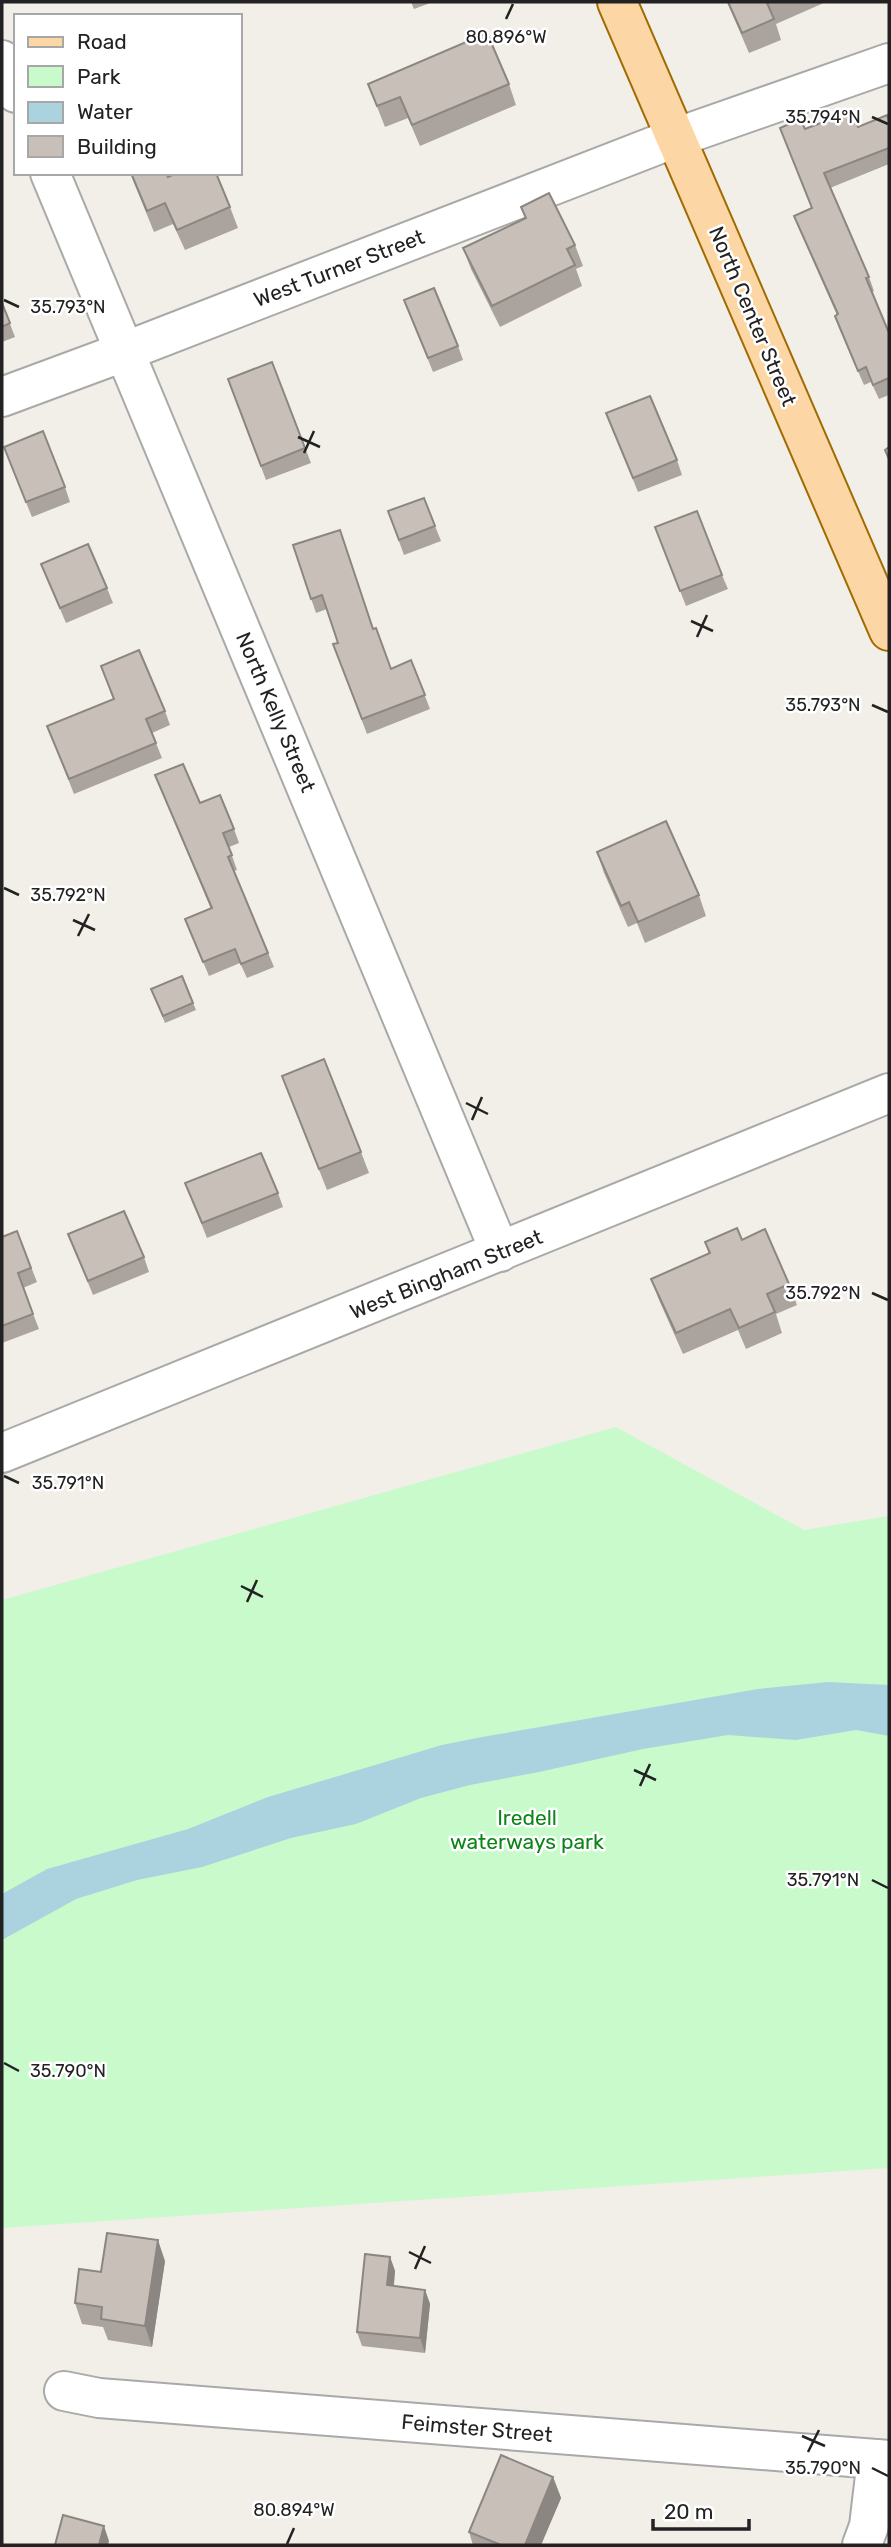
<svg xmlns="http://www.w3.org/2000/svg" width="891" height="2547" viewBox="0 0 891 2547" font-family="Rubik,sans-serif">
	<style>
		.park { fill: #c8facc }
		.water { fill: #aad3df }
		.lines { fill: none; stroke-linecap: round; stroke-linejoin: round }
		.minor-casing { stroke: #a9a9a9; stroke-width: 42 }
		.major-casing { stroke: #a06b00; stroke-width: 42 }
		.minor { stroke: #fff; stroke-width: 38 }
		.major { stroke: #fcd6a4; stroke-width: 38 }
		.wall { fill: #aba49e }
		.shaded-wall { fill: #8b8681 }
		.building { fill: #c7bfb8; stroke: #8b8681; stroke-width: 2 }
		.ticks { fill: none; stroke: #222; stroke-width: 2.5 }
		.labels { text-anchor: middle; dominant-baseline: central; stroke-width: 5; stroke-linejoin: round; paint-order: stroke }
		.street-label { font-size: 21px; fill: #222; stroke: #fff }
		.park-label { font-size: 21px; fill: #0c8416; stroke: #fff }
		.ticks-label { font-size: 18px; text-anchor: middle; fill: #222; stroke: #fff; stroke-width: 5; stroke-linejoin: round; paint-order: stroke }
	</style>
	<rect width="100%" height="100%" fill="#f2efe9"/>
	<polygon class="park" points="616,1427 804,1530 889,1516 889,2168 2,2228 2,1600"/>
	<polygon class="water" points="828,1682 889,1685 889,1736 856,1730 796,1740 728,1735 643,1749 539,1772 470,1785 421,1798 356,1824 291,1838 202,1867 137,1880 76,1899 2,1940 2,1894 47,1869 188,1829 268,1797 442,1745 482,1737 758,1689"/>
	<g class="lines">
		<g class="minor-casing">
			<g id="minor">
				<polyline points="2,60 16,93"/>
				<polyline points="50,173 500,1252"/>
				<polyline points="2,397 126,351 675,138 889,63"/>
				<polyline points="2,1453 889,1093"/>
				<polyline points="64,2391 99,2398 889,2460"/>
				<polyline points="862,2545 869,2526 877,2459"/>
			</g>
		</g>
		<g class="major-casing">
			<polyline id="major" points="617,2 889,631"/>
		</g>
		<use href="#minor" class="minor"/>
		<use href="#major" class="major"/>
	</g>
	<g class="wall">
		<polygon points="411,2 433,2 414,9"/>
		<polygon points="727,2 826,2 776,24 781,40 749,53"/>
		<polygon points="368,84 509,84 516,105 420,146 408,118 385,127"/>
		<polygon points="889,121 889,164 830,188 869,277 874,291 872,292 889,333 889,395 879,399 871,382 864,385 840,330 835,316 837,315 800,231 794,216 812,208 805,129 858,127"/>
		<polygon points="130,173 166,173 168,177 230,207 238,228 185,250 173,224 154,232"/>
		<polygon points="521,207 575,245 583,266 576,269 582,286 500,327 471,269 463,248 525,218"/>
		<polygon points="404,300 458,346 463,360 433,372"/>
		<polygon points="2,303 15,337 2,342"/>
		<polygon points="272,362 311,463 266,480 228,379"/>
		<polygon points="606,413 677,460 682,475 638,492"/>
		<polygon points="9,461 65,487 70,502 32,517"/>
		<polygon points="424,498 441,541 404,555 388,511"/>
		<polygon points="655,527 722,575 728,589 686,606"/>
		<polygon points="293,545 374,629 391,669 411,660 430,709 367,734 333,644 338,643 327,609 316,613"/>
		<polygon points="41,564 107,588 113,603 66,623"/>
		<polygon points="101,666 165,711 170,725 152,733 162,758 74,794 47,726 113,699"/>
		<polygon points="155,775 200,803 234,829 239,843 229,847 237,870 234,871 274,967 247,978 240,963 209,976 185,919 211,909"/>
		<polygon points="597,852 699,895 706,916 645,943 637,923 628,927 604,873"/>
		<polygon points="182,976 196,1010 165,1023 151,989"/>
		<polygon points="282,1076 361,1152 369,1173 327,1190"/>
		<polygon points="185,1183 278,1193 283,1207 207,1238"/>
		<polygon points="17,1231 37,1282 23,1288 39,1329 2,1343 2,1237"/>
		<polygon points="68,1234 144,1257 149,1272 93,1295"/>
		<polygon points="742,1240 789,1284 797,1305 776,1314 782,1333 746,1349 738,1330 683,1354 659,1300 651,1279 709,1254 705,1242"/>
		<polygon points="390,2257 395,2271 394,2286 425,2290 430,2304 425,2353 362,2346 357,2332"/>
		<polygon points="165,2261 152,2347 108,2340 103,2327 82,2324 75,2303 101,2272"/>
		<polygon points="553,2477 561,2498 541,2545 473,2545 469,2532"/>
	</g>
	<g class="shaded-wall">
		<polygon points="158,2240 165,2261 152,2347 145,2326"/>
		<polygon points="390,2257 395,2271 392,2300 387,2285"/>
		<polygon points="425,2290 430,2304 425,2353 420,2338"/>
		<polygon points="553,2477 561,2498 541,2545 525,2545"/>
		<polygon points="104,2526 109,2541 108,2545 99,2545"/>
	</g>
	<g class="building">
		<polygon points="728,2 771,2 767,3 774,19 742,33"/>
		<polygon points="487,33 509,84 412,125 400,97 377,106 368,84"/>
		<polygon points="852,111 858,127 887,115 889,121 889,148 824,173 869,277 866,278 889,333 889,378 873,385 866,367 858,371 835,316 838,314 794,216 812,208 780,128 800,119 805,129"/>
		<polygon points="131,173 166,173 168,177 177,173 216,173 230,207 177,230 165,203 147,211"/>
		<polygon points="549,193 575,245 567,249 575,265 492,306 463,248 526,218 521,207"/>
		<polygon points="434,288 458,346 428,358 404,300"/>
		<polygon points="2,303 10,323 2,327"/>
		<polygon points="272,362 305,448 261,466 228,379"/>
		<polygon points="650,396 677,460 633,478 606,413"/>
		<polygon points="43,431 65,487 26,502 4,447"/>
		<polygon points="889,447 889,459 885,450"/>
		<polygon points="424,498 435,526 399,540 388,511"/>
		<polygon points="697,511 722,575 680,591 655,527"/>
		<polygon points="340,530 373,629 376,628 391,669 411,660 425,695 362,719 333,644 338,643 322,595 311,599 293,545"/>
		<polygon points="88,544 107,588 60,608 41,564"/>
		<polygon points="139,650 165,711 146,719 156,743 69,779 47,726 114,699 101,666"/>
		<polygon points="183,764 200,803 220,795 234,829 223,833 232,855 228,857 268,953 241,964 235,949 203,962 185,919 212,908 155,775"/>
		<polygon points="666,821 699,895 638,922 629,902 621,906 597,852"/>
		<polygon points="182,976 193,1003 163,1016 151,989"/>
		<polygon points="324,1059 361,1152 319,1169 282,1076"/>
		<polygon points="261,1153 278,1193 202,1223 185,1183"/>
		<polygon points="124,1211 144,1257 88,1281 68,1234"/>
		<polygon points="737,1228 742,1240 765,1229 789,1284 767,1294 775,1312 739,1328 730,1309 676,1333 651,1279 710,1253 705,1242"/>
		<polygon points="17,1231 31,1268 18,1273 33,1314 2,1326 2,1237"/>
		<polygon points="107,2233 158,2240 145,2326 101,2319 102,2307 75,2303 79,2269 101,2272"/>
		<polygon points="365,2254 390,2257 387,2285 425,2290 420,2338 357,2332"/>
		<polygon points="501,2455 553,2477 525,2545 501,2545 469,2532"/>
		<polygon points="63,2515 104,2526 99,2545 55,2545"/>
	</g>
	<path class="ticks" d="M506 19 513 4M872 117 888 124M4 300 19 307M298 437 320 447M304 453 314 431M691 621 713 631M697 637 707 615M872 705 888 712M4 888 19 895M73 920 95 930M78 936 89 914M466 1103 488 1114M472 1120 482 1097M872 1293 888 1300M4 1476 19 1483M241 1586 263 1597M247 1602 257 1580M634 1770 656 1780M640 1786 650 1764M872 1880 888 1888M4 2063 19 2071M409 2252 431 2263M415 2269 425 2246M802 2436 825 2446M808 2452 819 2430M872 2468 888 2476M287 2544 294 2528"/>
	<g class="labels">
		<g class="street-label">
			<text transform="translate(339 268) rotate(-21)">West Turner Street</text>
			<text transform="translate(753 316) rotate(67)">North Center Street</text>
			<text transform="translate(276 712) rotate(67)">North Kelly Street</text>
			<text transform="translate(446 1274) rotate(-22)">West Bingham Street</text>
			<text transform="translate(477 2428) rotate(5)">Feimster Street</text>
		</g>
		<g class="park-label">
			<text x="527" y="1817">Iredell<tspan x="527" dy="24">waterways park</tspan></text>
		</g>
	</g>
	<g class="ticks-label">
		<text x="506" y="43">80.896°W</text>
		<text x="823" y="123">35.794°N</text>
		<text x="68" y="313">35.793°N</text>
		<text x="823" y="711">35.793°N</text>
		<text x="68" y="901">35.792°N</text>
		<text x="823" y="1299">35.792°N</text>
		<text x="68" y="1489">35.791°N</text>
		<text x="823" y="1886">35.791°N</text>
		<text x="68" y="2077">35.790°N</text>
		<text x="823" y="2474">35.790°N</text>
		<text x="294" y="2516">80.894°W</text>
	</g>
	<rect width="891" height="2547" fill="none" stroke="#222222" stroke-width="7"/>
	<rect x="14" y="14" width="228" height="161" fill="#ffffff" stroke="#a7a7a7" stroke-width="2"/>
	<rect x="28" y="37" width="35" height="10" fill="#fcd6a4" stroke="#a7a7a7" stroke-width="2"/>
	<text x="77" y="49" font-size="21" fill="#222222">Road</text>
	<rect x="28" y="66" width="35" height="21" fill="#c8facc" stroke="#a7a7a7" stroke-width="2"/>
	<text x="77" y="84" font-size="21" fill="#222222">Park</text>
	<rect x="28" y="102" width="35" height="21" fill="#aad3df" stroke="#a7a7a7" stroke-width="2"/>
	<text x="77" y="119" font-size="21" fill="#222222">Water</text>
	<rect x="28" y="136" width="35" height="21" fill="#c7bfb8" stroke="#a7a7a7" stroke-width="2"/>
	<text x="77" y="154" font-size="21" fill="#222222">Building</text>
	<path d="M653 2519v10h96v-10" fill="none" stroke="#222222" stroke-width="3.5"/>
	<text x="664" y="2519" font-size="21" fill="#222222" stroke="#ffffff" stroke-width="5" paint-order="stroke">20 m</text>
</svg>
